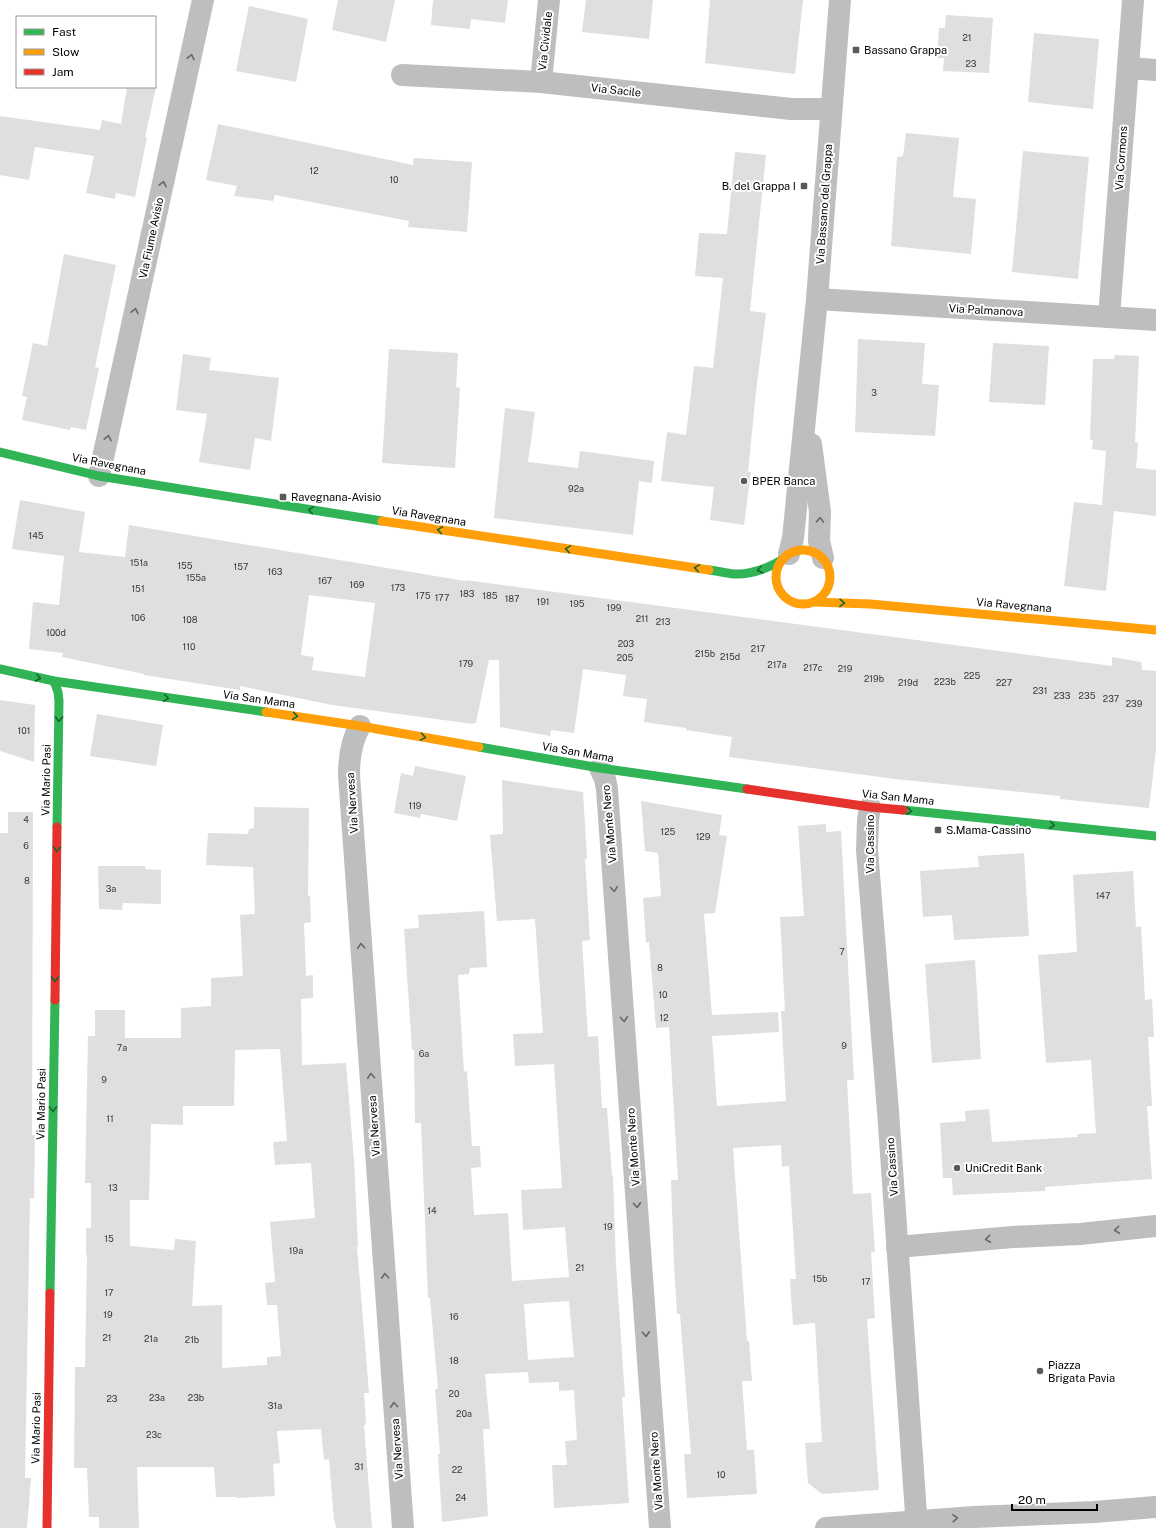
<svg xmlns="http://www.w3.org/2000/svg" width="1156" height="1528" viewBox="0 0 1156 1528" font-family="'Public Sans',sans-serif">
	<style>
		.building { fill: #dfdfdf; fill-rule: evenodd }
		.lines { fill: none; stroke-linecap: round; stroke-linejoin: round }
		.street { stroke: #bebebe; stroke-width: 22 }
		.fast { stroke: #30b455; stroke-width: 9 }
		.slow { stroke: #ff9f0a; stroke-width: 9 }
		.jam { stroke: #e5322d; stroke-width: 9 }
		.oneway { stroke: #686868 }
		.oneway2 { stroke: #1a632f }
		.poi-dot { fill: #595959; stroke: #fff; stroke-width: 1.5 }
		.labels { text-anchor: middle; dominant-baseline: central; stroke-width: 4; stroke-linejoin: round; paint-order: stroke }
		.number-label { font-size: 9px; fill: #383838 }
		.street-label { font-size: 11px; fill: #000; stroke: #fff }
		.poi-label { font-size: 11px; fill: #000; stroke: #fff; text-anchor: start }
	</style>
	<rect width="100%" height="100%" fill="#fff"/>
	<g class="building">
		<polygon points="338,0 395,0 386,42 332,30"/>
		<polygon points="433,0 508,0 505,23 471,19 470,29 431,25"/>
		<polygon points="586,0 653,0 649,39 582,32"/>
		<polygon points="710,0 803,0 795,74 705,63"/>
		<polygon points="249,6 308,19 296,82 236,71"/>
		<polygon points="946,15 993,18 989,73 943,71 944,58 937,58 939,28 945,28"/>
		<polygon points="1034,33 1099,39 1093,109 1028,102"/>
		<polygon points="127,87 156,87 145,137 147,137 135,197 116,193 115,199 86,193 94,156 35,147 29,180 0,175 0,116 100,130 102,120 121,124"/>
		<polygon points="218,124 413,165 414,158 472,162 467,232 408,227 409,221 275,195 273,201 234,196 237,186 206,180"/>
		<polygon points="906,133 959,138 953,197 976,199 971,254 891,246 897,157 903,156"/>
		<polygon points="1023,151 1089,157 1078,279 1012,272"/>
		<polygon points="735,152 766,155 750,311 766,313 756,392 748,472 751,472 744,525 710,520 714,487 661,481 667,432 686,435 694,366 713,368 723,278 695,276 699,233 727,234"/>
		<polygon points="64,254 116,265 95,367 99,368 86,430 71,427 70,430 22,420 27,397 22,396 33,343 47,346"/>
		<polygon points="858,339 925,343 922,384 939,385 935,436 855,432"/>
		<polygon points="993,343 1049,346 1045,405 989,402"/>
		<polygon points="389,349 458,353 456,387 460,388 455,468 382,463"/>
		<polygon points="183,354 211,358 209,370 279,378 271,441 255,438 250,470 199,462 207,414 176,410"/>
		<polygon points="1115,355 1139,356 1135,442 1138,443 1136,468 1156,470 1156,516 1114,511 1106,591 1064,586 1074,502 1102,505 1106,451 1092,449 1093,440 1090,440 1093,359 1114,359"/>
		<polygon points="505,408 535,412 528,462 578,468 580,451 654,461 652,483 639,481 633,535 494,518"/>
		<path d="M20 500 85 512 79 552 125 557 129 525 465 581V580L1112 666V657L1141 662 1142 670 1156 671V750L1149 808 1060 799V796L895 779 729 757 732 737 686 730V728L644 722 647 699 623 696 626 675 583 669 574 733 551 730 550 736 500 727 499 660H489L476 723H473V724L332 705 240 686V690L144 675V674L62 657 63 653 29 649 33 602 59 605 64 556 12 549ZM309 595 375 603 365 677 312 670 314 657 301 655Z"/>
		<polygon points="0,700 35,705 34,762 0,751"/>
		<polygon points="97,714 163,725 156,766 90,756"/>
		<polygon points="415,766 466,776 457,821 421,814 420,818 394,813 401,773 413,776"/>
		<path d="M502 780 583 792 587 859H585L590 940 582 941 588 1037 598 1036 602 1108H607L612 1176H613L616 1264 625 1397H622L629 1503 554 1508 552 1465H567L565 1441 577 1440 574 1390 559 1391V1382L529 1383 528 1372 485 1374 490 1429H483L488 1516 442 1522 438 1454H440L435 1389H438L430 1298H428L421 1123H415L414 1050H412L404 929 419 928 418 915 484 911 487 967 470 968 469 974 458 975 464 1072 467 1071 472 1146H480L481 1167 471 1168 474 1215 508 1213 512 1281 569 1277 565 1227 523 1230 521 1190 562 1188 554 1064 515 1066 513 1034 543 1033 535 919 497 921 490 835 503 834ZM569 1301 574 1357 528 1360 524 1304Z"/>
		<polygon points="641,801 722,815 719,835 727,836 715,913 704,914 712,1015 778,1012 779,1032 712,1036 717,1106 786,1101 781,1011 785,1011 780,917 804,916 798,826 826,824 826,832 841,831 854,1080 847,1080 853,1194 871,1193 875,1252 871,1252 875,1318 867,1319 879,1490 822,1494 808,1483 805,1443 822,1442 815,1323 793,1325 790,1279 796,1279 789,1166 782,1167 781,1145 733,1148 747,1341 749,1341 752,1381 742,1381 747,1450 754,1450 757,1494 687,1498 684,1454 691,1454 680,1314 677,1314 674,1265 671,1180 678,1180 669,1027 656,1028 649,942 646,943 643,898 661,896 658,853 645,851"/>
		<path d="M254 807 309 808 308 896H310L311 922 304 923 306 976 313 975V998L301 999 302 1065 346 1063 354 1161 358 1246H357L369 1393H364L366 1425H364L372 1528H336L335 1521H334L329 1459 324 1460 321 1429 277 1431 280 1463 273 1464 275 1496 237 1498V1497H216L214 1467H137L139 1528H99V1517H89L87 1468H74L75 1367H85L87 1255H86V1228H91V1183H85L88 1036H95V1010H125V1038H181V1008L211 1006V978L243 976 240 915 255 914 253 867 206 865 208 833 248 834 249 829 254 828ZM280 1049 287 1141 273 1142 275 1165 311 1163 315 1218 270 1222 275 1282 265 1283 267 1305H277L281 1356 267 1357V1365L222 1368V1305L192 1306 196 1241 175 1239 174 1250 130 1246V1200H149L151 1124 183 1125V1106H234L235 1050Z"/>
		<polygon points="8,812 33,812 32,1135 35,1135 34,1198 30,1198 28,1309 25,1478 31,1478 27,1528 0,1528 0,833 8,833"/>
		<polygon points="1024,853 1029,936 954,940 952,915 923,917 920,871 979,867 978,856"/>
		<polygon points="98,866 145,866 145,869 161,870 161,904 123,903 122,910 99,909"/>
		<polygon points="1133,871 1136,927 1141,926 1145,1000 1152,999 1154,1037 1148,1037 1152,1106 1147,1106 1152,1179 1045,1187 1045,1191 953,1195 952,1178 943,1178 940,1123 966,1121 965,1111 989,1109 992,1142 1078,1137 1077,1134 1096,1133 1091,1060 1046,1063 1038,955 1077,952 1073,875"/>
		<polygon points="975,960 981,1059 932,1063 925,964"/>
	</g>
	<g class="lines">
		<g class="street">
			<polyline points="1128,68 1156,70"/>
			<polyline points="402,75 541,82 791,109 831,109"/>
			<polyline points="541,82 549,0"/>
			<polyline points="817,299 1156,320"/>
			<polyline points="1109,317 1133,0"/>
			<polyline points="811,444 820,512 819,541 823,558"/>
			<polyline points="99,476 203,0"/>
			<polyline points="789,554 793,538 817,299 840,0"/>
			<path d="M360 726C351 741 349 757 349 775L403 1528"/>
			<polyline points="600,768 605,779 607,789 660,1528"/>
			<polyline points="870,807 868,820 867,850 888,1111 917,1528"/>
			<polyline points="897,1247 1013,1237 1080,1234 1156,1226"/>
			<polyline points="826,1528 974,1517 1094,1512 1156,1507"/>
		</g>
		<g class="fast">
			<polyline points="0,452 99,476 382,521"/>
			<path d="M709 570C717 571 726 573 734 574 750 575 768 568 782 560"/>
			<polyline points="0,669 54,681 266,712"/>
			<polyline points="54,681 58,692 59,701 57,827"/>
			<polyline points="479,747 600,768 747,789"/>
			<polyline points="903,810 1156,836"/>
			<polyline points="50,1293 55,1000"/>
		</g>
		<g class="slow">
			<polyline points="382,521 709,570"/>
			<circle cx="803" cy="577" r="27"/>
			<polyline points="814,602 870,604 1156,630"/>
			<polyline points="266,712 360,726 479,747"/>
		</g>
		<g class="jam">
			<polyline points="747,789 870,807 903,810"/>
			<polyline points="55,1000 57,827"/>
			<polyline points="47,1528 50,1293"/>
		</g>
	</g>
	<defs><path id="oneway-chevron" d="M-2-3.5L2.5 0L-2 3.5" fill="none" stroke-width="1.6" stroke-linecap="round" stroke-linejoin="round"/></defs>
	<g class="oneway">
		<use href="#oneway-chevron" transform="translate(191 57) rotate(-78)"/>
		<use href="#oneway-chevron" transform="translate(163 184) rotate(-78)"/>
		<use href="#oneway-chevron" transform="translate(135 311) rotate(-78)"/>
		<use href="#oneway-chevron" transform="translate(108 438) rotate(-78)"/>
		<use href="#oneway-chevron" transform="translate(820 520) rotate(-88)"/>
		<use href="#oneway-chevron" transform="translate(614 889) rotate(86)"/>
		<use href="#oneway-chevron" transform="translate(361 946) rotate(-94)"/>
		<use href="#oneway-chevron" transform="translate(624 1019) rotate(86)"/>
		<use href="#oneway-chevron" transform="translate(371 1076) rotate(-94)"/>
		<use href="#oneway-chevron" transform="translate(637 1205) rotate(86)"/>
		<use href="#oneway-chevron" transform="translate(1117 1230) rotate(174)"/>
		<use href="#oneway-chevron" transform="translate(988 1239) rotate(174)"/>
		<use href="#oneway-chevron" transform="translate(385 1276) rotate(-94)"/>
		<use href="#oneway-chevron" transform="translate(646 1334) rotate(86)"/>
		<use href="#oneway-chevron" transform="translate(394 1405) rotate(-94)"/>
		<use href="#oneway-chevron" transform="translate(955 1518) rotate(-4)"/>
	</g>
	<g class="oneway2">
		<use href="#oneway-chevron" transform="translate(311 510) rotate(-171)"/>
		<use href="#oneway-chevron" transform="translate(440 530) rotate(-171)"/>
		<use href="#oneway-chevron" transform="translate(568 549) rotate(-171)"/>
		<use href="#oneway-chevron" transform="translate(697 568) rotate(-171)"/>
		<use href="#oneway-chevron" transform="translate(760 570) rotate(166)"/>
		<use href="#oneway-chevron" transform="translate(842 603) rotate(2)"/>
		<use href="#oneway-chevron" transform="translate(38 678) rotate(13)"/>
		<use href="#oneway-chevron" transform="translate(166 698) rotate(8)"/>
		<use href="#oneway-chevron" transform="translate(295 716) rotate(8)"/>
		<use href="#oneway-chevron" transform="translate(59 719) rotate(91)"/>
		<use href="#oneway-chevron" transform="translate(423 737) rotate(10)"/>
		<use href="#oneway-chevron" transform="translate(909 811) rotate(6)"/>
		<use href="#oneway-chevron" transform="translate(1052 825) rotate(6)"/>
		<use href="#oneway-chevron" transform="translate(57 849) rotate(91)"/>
		<use href="#oneway-chevron" transform="translate(55 979) rotate(91)"/>
		<use href="#oneway-chevron" transform="translate(53 1109) rotate(91)"/>
	</g>
	<g class="poi-dot">
		<rect x="852" y="46" width="8" height="8" rx="2"/>
		<rect x="800" y="182" width="8" height="8" rx="2"/>
		<circle cx="744" cy="481" r="4"/>
		<rect x="279" y="493" width="8" height="8" rx="2"/>
		<rect x="934" y="826" width="8" height="8" rx="2"/>
		<circle cx="957" cy="1168" r="4"/>
		<circle cx="1040" cy="1371" r="4"/>
	</g>
	<g class="labels">
		<g class="number-label">
			<text x="967" y="37">21</text>
			<text x="971" y="63">23</text>
			<text x="314" y="170">12</text>
			<text x="394" y="179">10</text>
			<text x="874" y="392">3</text>
			<text x="576" y="488">92a</text>
			<text x="36" y="535">145</text>
			<text x="139" y="562">151a</text>
			<text x="185" y="565">155</text>
			<text x="241" y="566">157</text>
			<text x="275" y="571">163</text>
			<text x="196" y="577">155a</text>
			<text x="325" y="580">167</text>
			<text x="357" y="584">169</text>
			<text x="398" y="587">173</text>
			<text x="138" y="588">151</text>
			<text x="467" y="593">183</text>
			<text x="423" y="595">175</text>
			<text x="490" y="595">185</text>
			<text x="442" y="597">177</text>
			<text x="512" y="598">187</text>
			<text x="543" y="601">191</text>
			<text x="577" y="603">195</text>
			<text x="614" y="607">199</text>
			<text x="138" y="617">106</text>
			<text x="642" y="618">211</text>
			<text x="190" y="619">108</text>
			<text x="663" y="621">213</text>
			<text x="56" y="632">100d</text>
			<text x="626" y="643">203</text>
			<text x="189" y="646">110</text>
			<text x="758" y="648">217</text>
			<text x="705" y="653">215b</text>
			<text x="730" y="656">215d</text>
			<text x="625" y="657">205</text>
			<text x="466" y="663">179</text>
			<text x="777" y="664">217a</text>
			<text x="813" y="667">217c</text>
			<text x="845" y="668">219</text>
			<text x="972" y="675">225</text>
			<text x="874" y="678">219b</text>
			<text x="945" y="681">223b</text>
			<text x="908" y="682">219d</text>
			<text x="1004" y="682">227</text>
			<text x="1040" y="690">231</text>
			<text x="1062" y="695">233</text>
			<text x="1087" y="695">235</text>
			<text x="1111" y="698">237</text>
			<text x="1134" y="703">239</text>
			<text x="24" y="730">101</text>
			<text x="415" y="805">119</text>
			<text x="26" y="819">4</text>
			<text x="668" y="831">125</text>
			<text x="703" y="836">129</text>
			<text x="26" y="845">6</text>
			<text x="27" y="880">8</text>
			<text x="111" y="888">3a</text>
			<text x="1103" y="895">147</text>
			<text x="842" y="951">7</text>
			<text x="660" y="967">8</text>
			<text x="663" y="994">10</text>
			<text x="664" y="1017">12</text>
			<text x="844" y="1045">9</text>
			<text x="122" y="1047">7a</text>
			<text x="424" y="1053">6a</text>
			<text x="104" y="1079">9</text>
			<text x="110" y="1118">11</text>
			<text x="113" y="1187">13</text>
			<text x="432" y="1210">14</text>
			<text x="608" y="1226">19</text>
			<text x="109" y="1238">15</text>
			<text x="296" y="1250">19a</text>
			<text x="580" y="1267">21</text>
			<text x="820" y="1278">15b</text>
			<text x="866" y="1281">17</text>
			<text x="109" y="1292">17</text>
			<text x="108" y="1314">19</text>
			<text x="454" y="1316">16</text>
			<text x="107" y="1337">21</text>
			<text x="151" y="1338">21a</text>
			<text x="192" y="1339">21b</text>
			<text x="454" y="1360">18</text>
			<text x="454" y="1393">20</text>
			<text x="157" y="1397">23a</text>
			<text x="196" y="1397">23b</text>
			<text x="112" y="1398">23</text>
			<text x="275" y="1405">31a</text>
			<text x="464" y="1413">20a</text>
			<text x="154" y="1434">23c</text>
			<text x="359" y="1466">31</text>
			<text x="457" y="1469">22</text>
			<text x="721" y="1474">10</text>
			<text x="461" y="1497">24</text>
		</g>
		<g class="street-label">
			<text transform="translate(545 41) rotate(-84)">Via Cividale</text>
			<text transform="translate(616 90) rotate(6)">Via Sacile</text>
			<text transform="translate(1121 158) rotate(-86)">Via Cormons</text>
			<text transform="translate(824 204) rotate(-86)">Via Bassano del Grappa</text>
			<text transform="translate(151 238) rotate(-78)">Via Fiume Avisio</text>
			<text transform="translate(986 310) rotate(3)">Via Palmanova</text>
			<text transform="translate(109 464) rotate(11)">Via Ravegnana</text>
			<text transform="translate(429 516) rotate(9)">Via Ravegnana</text>
			<text transform="translate(1014 605) rotate(5)">Via Ravegnana</text>
			<text transform="translate(259 699) rotate(8)">Via San Mama</text>
			<text transform="translate(578 752) rotate(10)">Via San Mama</text>
			<text transform="translate(46 780) rotate(-89)">Via Mario Pasi</text>
			<text transform="translate(898 797) rotate(6)">Via San Mama</text>
			<text transform="translate(352 803) rotate(-94)">Via Nervesa</text>
			<text transform="translate(609 824) rotate(-95)">Via Monte Nero</text>
			<text transform="translate(870 844) rotate(-90)">Via Cassino</text>
			<text transform="translate(41 1104) rotate(-89)">Via Mario Pasi</text>
			<text transform="translate(374 1126) rotate(-94)">Via Nervesa</text>
			<text transform="translate(633 1147) rotate(-94)">Via Monte Nero</text>
			<text transform="translate(892 1167) rotate(-94)">Via Cassino</text>
			<text transform="translate(36 1428) rotate(-89)">Via Mario Pasi</text>
			<text transform="translate(397 1449) rotate(-94)">Via Nervesa</text>
			<text transform="translate(656 1471) rotate(-94)">Via Monte Nero</text>
		</g>
		<g class="poi-label">
			<text x="864" y="50">Bassano Grappa</text>
			<text x="796" y="186" text-anchor="end">B. del Grappa I</text>
			<text x="752" y="481">BPER Banca</text>
			<text x="291" y="497">Ravegnana-Avisio</text>
			<text x="946" y="830">S.Mama-Cassino</text>
			<text x="965" y="1168">UniCredit Bank</text>
			<text x="1048" y="1365">Piazza<tspan x="1048" dy="13">Brigata Pavia</tspan></text>
		</g>
	</g>
	<rect x="16" y="16" width="140" height="72" fill="#ffffff" stroke="#999999"/>
	<rect x="24" y="29" width="20" height="6" fill="#30b455" stroke="#999999"/>
	<text x="52" y="36" font-size="12" fill="#000000">Fast</text>
	<rect x="24" y="49" width="20" height="6" fill="#ff9f0a" stroke="#999999"/>
	<text x="52" y="56" font-size="12" fill="#000000">Slow</text>
	<rect x="24" y="69" width="20" height="6" fill="#e5322d" stroke="#999999"/>
	<text x="52" y="76" font-size="12" fill="#000000">Jam</text>
	<path d="M1012 1504v6h85v-6" fill="none" stroke="#000000" stroke-width="2"/>
	<text x="1018" y="1504" font-size="12" fill="#000000" stroke="#ffffff" stroke-width="3" paint-order="stroke">20 m</text>
</svg>
